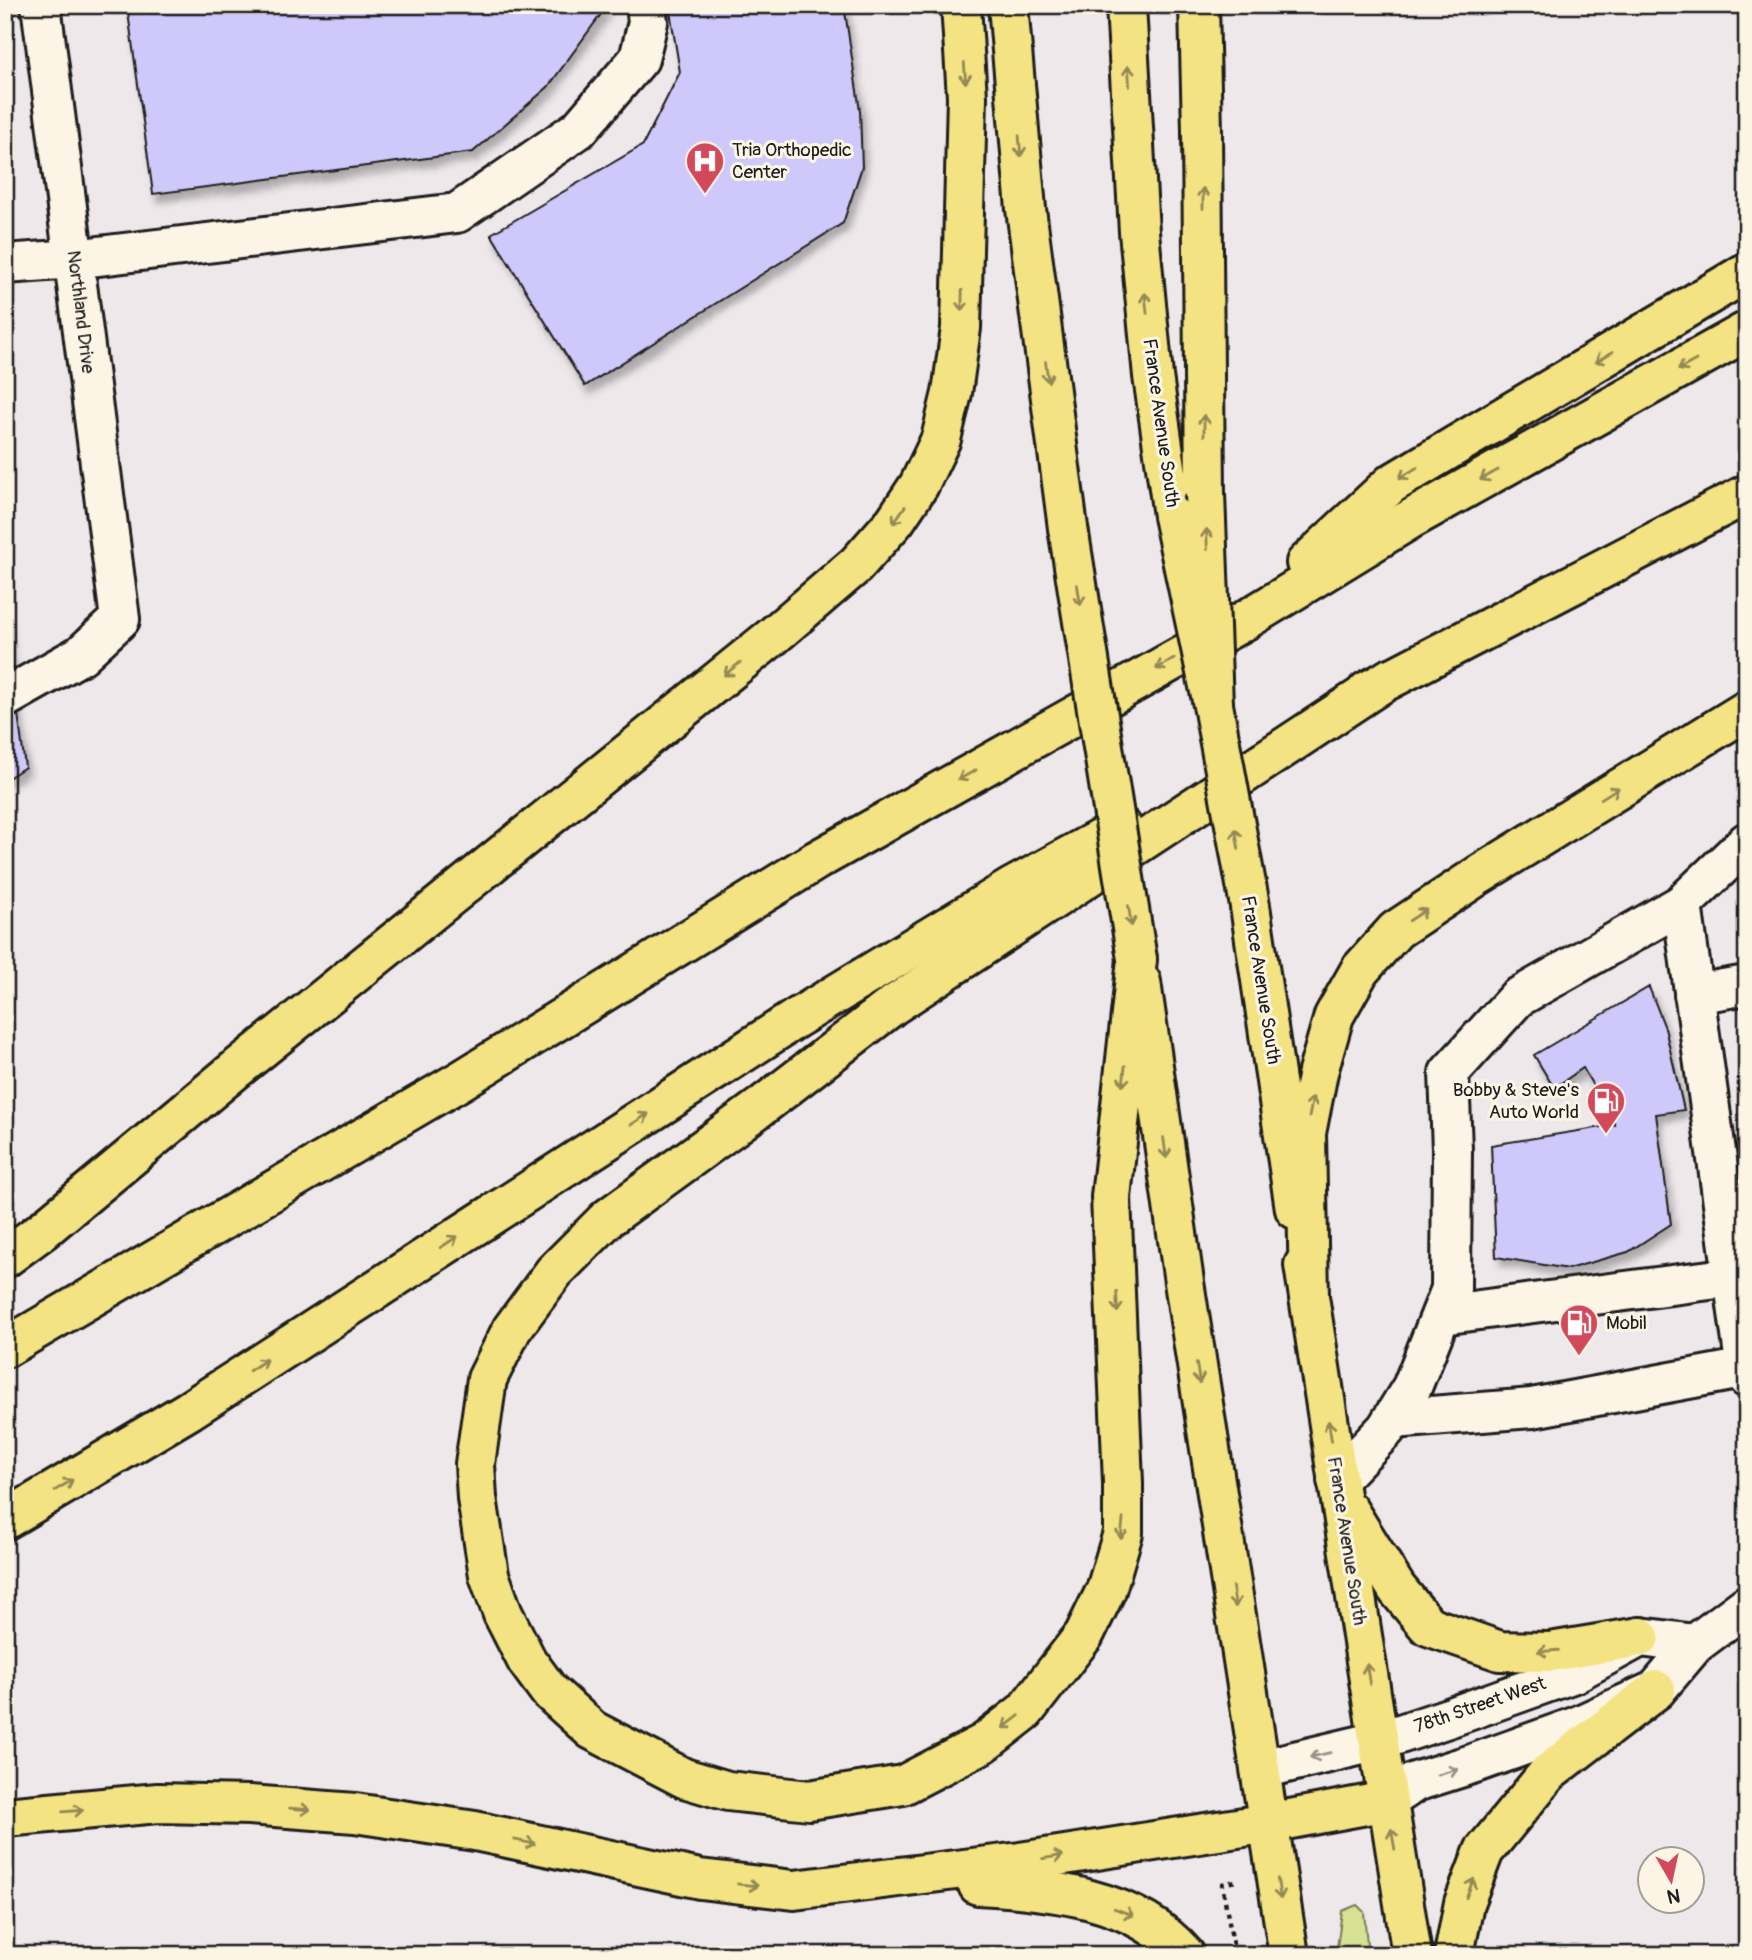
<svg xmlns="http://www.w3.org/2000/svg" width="1752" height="1960" viewBox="0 0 1752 1960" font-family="Pangolin,sans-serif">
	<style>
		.green { fill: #d6e194; stroke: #797e58; stroke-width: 2 }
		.building { fill: #cfc8fa; stroke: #1c1c1c; stroke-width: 2; filter: url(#shadow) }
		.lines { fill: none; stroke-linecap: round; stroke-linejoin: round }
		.minor-casing { stroke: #1c1c1c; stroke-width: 44 }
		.major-casing { stroke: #1c1c1c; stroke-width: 44 }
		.highway-casing { stroke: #1c1c1c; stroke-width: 44 }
		.path { stroke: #1c1c1c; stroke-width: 4.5; stroke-dasharray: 5 5; stroke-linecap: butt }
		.minor { stroke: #fcf5e5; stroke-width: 38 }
		.major { stroke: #f4e382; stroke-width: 38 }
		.highway { stroke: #f4e382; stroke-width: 38 }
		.major-bridge-casing { stroke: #1c1c1c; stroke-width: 44; stroke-linecap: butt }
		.highway-bridge-casing { stroke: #1c1c1c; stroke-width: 44; stroke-linecap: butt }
		.major-bridge { stroke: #f4e382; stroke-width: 38 }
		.highway-bridge { stroke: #f4e382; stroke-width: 38 }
		.oneway { stroke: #938954 }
		.oneway2 { stroke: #97938b }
		.labels { text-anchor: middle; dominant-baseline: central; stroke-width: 6; stroke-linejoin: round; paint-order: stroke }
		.poi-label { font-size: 19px; fill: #1c1c1c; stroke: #fcf5e5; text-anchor: start }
		.street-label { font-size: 19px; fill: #1c1c1c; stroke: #fcf5e5 }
	</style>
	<defs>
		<filter id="shadow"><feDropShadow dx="4.5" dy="8" stdDeviation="3.5" flood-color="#0004"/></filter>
	</defs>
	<rect width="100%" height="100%" fill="#eee8eb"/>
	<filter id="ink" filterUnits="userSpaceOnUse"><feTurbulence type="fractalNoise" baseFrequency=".0143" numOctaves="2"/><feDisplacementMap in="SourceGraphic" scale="14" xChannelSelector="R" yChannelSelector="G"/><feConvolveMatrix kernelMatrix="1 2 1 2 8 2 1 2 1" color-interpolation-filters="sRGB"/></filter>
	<g filter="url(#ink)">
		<polygon class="green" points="1357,1905 1364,1912 1368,1955 1336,1955 1342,1911"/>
		<g class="building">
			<polygon points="127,5 604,5 604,10 548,87 473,152 153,194"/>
			<polygon points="669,5 844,5 860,111 862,167 843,223 585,386 491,234 643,145 680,72"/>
			<polygon points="5,615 25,767 5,780"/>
			<polygon points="1649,987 1665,1028 1684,1110 1656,1114 1671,1224 1628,1252 1568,1269 1496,1257 1491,1145 1615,1125 1583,1068 1554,1088 1534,1055"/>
		</g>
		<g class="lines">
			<g class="minor-casing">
				<g id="minor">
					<polyline points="5,264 74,259 457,213 579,129 639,59 648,22 646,5"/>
					<polyline points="5,698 81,655 120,619 41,5"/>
					<polyline points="1747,842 1682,904 1747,1378"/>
					<polyline points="1694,994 1747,985"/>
					<polyline points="1441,1315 1733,1277"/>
					<polyline points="1393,1419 1532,1408 1747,1368"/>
					<polyline points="1337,1480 1386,1429 1412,1387 1451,1289 1452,1150 1449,1073 1517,998 1682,904"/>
					<polyline points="1261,1769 1379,1741 1451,1717 1574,1673 1640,1637 1695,1644"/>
					<polyline points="1387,1801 1415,1782 1475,1763 1575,1727 1656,1690 1695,1644 1747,1605"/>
				</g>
			</g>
			<g class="major-casing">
				<g id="major">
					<polyline points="1008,5 1026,209 1068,528"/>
					<polyline points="1126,5 1139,232 1153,376 1173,516"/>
					<polyline points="1250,906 1295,1209"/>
					<polyline points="1141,982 1184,1282 1289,1955"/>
					<polyline points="1304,1265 1412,1955"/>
					<polyline points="1348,1510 1397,1589 1428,1626 1500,1651 1550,1652 1640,1637"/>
					<polyline points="1454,1955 1464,1903 1484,1851 1548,1773 1656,1690"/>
				</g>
			</g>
			<g class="highway-casing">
				<g id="highway">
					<polyline points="1199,5 1202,131 1205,494"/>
					<polyline points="1306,563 1391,484 1747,272"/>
					<polyline points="1367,691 1747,494"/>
					<polyline points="1137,959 1111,1197 1123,1483 1123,1533 1106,1590 1084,1635 1025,1711 984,1743 903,1785 809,1800 728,1791 684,1778 592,1730 549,1691 527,1661 503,1614 489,1575 477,1498 475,1464 487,1379 512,1329 554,1272 608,1218 762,1106 892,1006 1390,678"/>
					<polyline points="5,1258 43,1230 234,1071 772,637 856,565 895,521 919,485 941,439 952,393 961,328 967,97 961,5"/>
					<polyline points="1309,1297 1306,1133 1318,1072 1334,1016 1360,970 1396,930 1479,875 1747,710"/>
					<polyline points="5,1348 460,1081 817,860 1244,621 1409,520 1747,331"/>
					<polyline points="5,1520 188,1411 795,1019 1011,888 1122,827"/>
					<polyline points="5,1817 158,1803 249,1805 355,1813 475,1831 700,1879 794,1890 1020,1862 1269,1823 1387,1801"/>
					<path d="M978 1885C1049 1889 1136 1897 1185 1955"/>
				</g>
			</g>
			<polyline class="path" points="1235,1955 1222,1884 1236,1881"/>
			<use href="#minor" class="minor"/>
			<use href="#major" class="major"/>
			<use href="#highway" class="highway"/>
			<g class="major-bridge-casing">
				<g id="major-bridge">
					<polyline points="1173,516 1213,705 1250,906"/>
					<polyline points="1068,528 1137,959"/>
				</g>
			</g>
			<g class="highway-bridge-casing">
				<polyline id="highway-bridge" points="1205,494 1213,705"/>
			</g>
			<use href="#major-bridge" class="major-bridge"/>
			<use href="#highway-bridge" class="highway-bridge"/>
		</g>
		<defs><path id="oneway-shaft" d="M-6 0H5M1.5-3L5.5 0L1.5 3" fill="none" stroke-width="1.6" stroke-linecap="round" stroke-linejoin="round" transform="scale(1.75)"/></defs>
		<g class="oneway">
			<use href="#oneway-shaft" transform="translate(965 73) rotate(86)"/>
			<use href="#oneway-shaft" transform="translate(1129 76) rotate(-93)"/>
			<use href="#oneway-shaft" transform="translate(1020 146) rotate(85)"/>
			<use href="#oneway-shaft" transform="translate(1203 198) rotate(-90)"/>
			<use href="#oneway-shaft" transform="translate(962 301) rotate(91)"/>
			<use href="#oneway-shaft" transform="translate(1146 303) rotate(-96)"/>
			<use href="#oneway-shaft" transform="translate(1604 357) rotate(149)"/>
			<use href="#oneway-shaft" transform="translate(1687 365) rotate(151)"/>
			<use href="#oneway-shaft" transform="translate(1047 372) rotate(82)"/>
			<use href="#oneway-shaft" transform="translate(1204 425) rotate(-90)"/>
			<use href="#oneway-shaft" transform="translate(1408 473) rotate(149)"/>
			<use href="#oneway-shaft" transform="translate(1489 475) rotate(151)"/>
			<use href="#oneway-shaft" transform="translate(899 515) rotate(125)"/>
			<use href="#oneway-shaft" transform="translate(1207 539) rotate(-92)"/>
			<use href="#oneway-shaft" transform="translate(1079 595) rotate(81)"/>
			<use href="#oneway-shaft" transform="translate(1165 664) rotate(151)"/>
			<use href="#oneway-shaft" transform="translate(732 669) rotate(141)"/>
			<use href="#oneway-shaft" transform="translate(967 775) rotate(151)"/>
			<use href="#oneway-shaft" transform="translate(1610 793) rotate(-32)"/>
			<use href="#oneway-shaft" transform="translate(1237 839) rotate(-100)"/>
			<use href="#oneway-shaft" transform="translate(1418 915) rotate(-33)"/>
			<use href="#oneway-shaft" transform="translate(1130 916) rotate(81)"/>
			<use href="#oneway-shaft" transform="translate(1124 1076) rotate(96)"/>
			<use href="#oneway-shaft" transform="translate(1311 1107) rotate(-79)"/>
			<use href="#oneway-shaft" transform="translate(640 1119) rotate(-33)"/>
			<use href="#oneway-shaft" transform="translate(1165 1148) rotate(82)"/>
			<use href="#oneway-shaft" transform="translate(449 1242) rotate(-33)"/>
			<use href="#oneway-shaft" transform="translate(1117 1302) rotate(88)"/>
			<use href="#oneway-shaft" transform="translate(258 1365) rotate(-33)"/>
			<use href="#oneway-shaft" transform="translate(1198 1373) rotate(81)"/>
			<use href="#oneway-shaft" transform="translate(1330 1431) rotate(-99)"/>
			<use href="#oneway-shaft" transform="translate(64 1485) rotate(-31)"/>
			<use href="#oneway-shaft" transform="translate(1122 1529) rotate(96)"/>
			<use href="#oneway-shaft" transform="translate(1234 1597) rotate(81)"/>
			<use href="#oneway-shaft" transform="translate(1548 1651) rotate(176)"/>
			<use href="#oneway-shaft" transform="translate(1368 1674) rotate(-99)"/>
			<use href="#oneway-shaft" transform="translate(1011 1722) rotate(143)"/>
			<use href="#oneway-shaft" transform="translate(300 1809) rotate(5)"/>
			<use href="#oneway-shaft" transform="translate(73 1811) rotate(-5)"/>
			<use href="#oneway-shaft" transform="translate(1393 1839) rotate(-100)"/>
			<use href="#oneway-shaft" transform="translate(525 1842) rotate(12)"/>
			<use href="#oneway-shaft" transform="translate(1053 1857) rotate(-9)"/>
			<use href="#oneway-shaft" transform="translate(748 1885) rotate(6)"/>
			<use href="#oneway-shaft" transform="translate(1470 1888) rotate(-68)"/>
			<use href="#oneway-shaft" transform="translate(1279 1889) rotate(81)"/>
			<use href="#oneway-shaft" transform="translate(1124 1912) rotate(21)"/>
		</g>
		<g class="oneway2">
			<use href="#oneway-shaft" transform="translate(1320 1755) rotate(167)"/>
			<use href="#oneway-shaft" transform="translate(1448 1772) rotate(-17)"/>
		</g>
	</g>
	<defs>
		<g id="hospital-pin" transform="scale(2.0125)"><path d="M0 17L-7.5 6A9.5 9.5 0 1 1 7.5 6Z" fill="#d1495b" stroke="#fcf5e5"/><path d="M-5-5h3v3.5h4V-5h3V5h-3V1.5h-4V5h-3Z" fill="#fff"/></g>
		<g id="fuel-pin" transform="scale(2.0125)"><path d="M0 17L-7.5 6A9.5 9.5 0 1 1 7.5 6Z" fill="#d1495b" stroke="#fcf5e5"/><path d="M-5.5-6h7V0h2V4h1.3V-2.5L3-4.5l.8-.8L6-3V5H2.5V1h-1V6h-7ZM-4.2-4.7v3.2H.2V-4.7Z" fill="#fff"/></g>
	</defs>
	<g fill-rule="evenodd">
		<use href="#hospital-pin" x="705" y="161"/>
		<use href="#fuel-pin" x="1606" y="1101"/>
		<use href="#fuel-pin" x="1579" y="1323"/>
	</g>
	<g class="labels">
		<g class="poi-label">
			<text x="732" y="150">Tria Orthopedic<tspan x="732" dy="22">Center</tspan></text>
			<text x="1579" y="1090" text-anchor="end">Bobby &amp; Steve's<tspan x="1579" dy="22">Auto World</tspan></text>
			<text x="1606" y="1323">Mobil</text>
		</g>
		<g class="street-label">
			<text transform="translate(81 312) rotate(83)">Northland Drive</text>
			<text transform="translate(1161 423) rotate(82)">France Avenue South</text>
			<text transform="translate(1261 980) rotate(81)">France Avenue South</text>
			<text transform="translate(1347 1541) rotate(81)">France Avenue South</text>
			<text transform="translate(1480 1705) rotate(-19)">78th Street West</text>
		</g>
	</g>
	<rect width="1752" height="1960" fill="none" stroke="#fcf5e5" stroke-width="28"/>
	<rect x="14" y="14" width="1724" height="1932" fill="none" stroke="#1c1c1c" stroke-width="2.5" filter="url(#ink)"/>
	<g transform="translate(1671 1880) rotate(171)"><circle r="33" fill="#fcf5e5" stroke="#a29e95" stroke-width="2"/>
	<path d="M0-5L12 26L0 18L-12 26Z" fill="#d1495b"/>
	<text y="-10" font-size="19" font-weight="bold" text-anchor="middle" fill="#1c1c1c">N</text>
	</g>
</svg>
